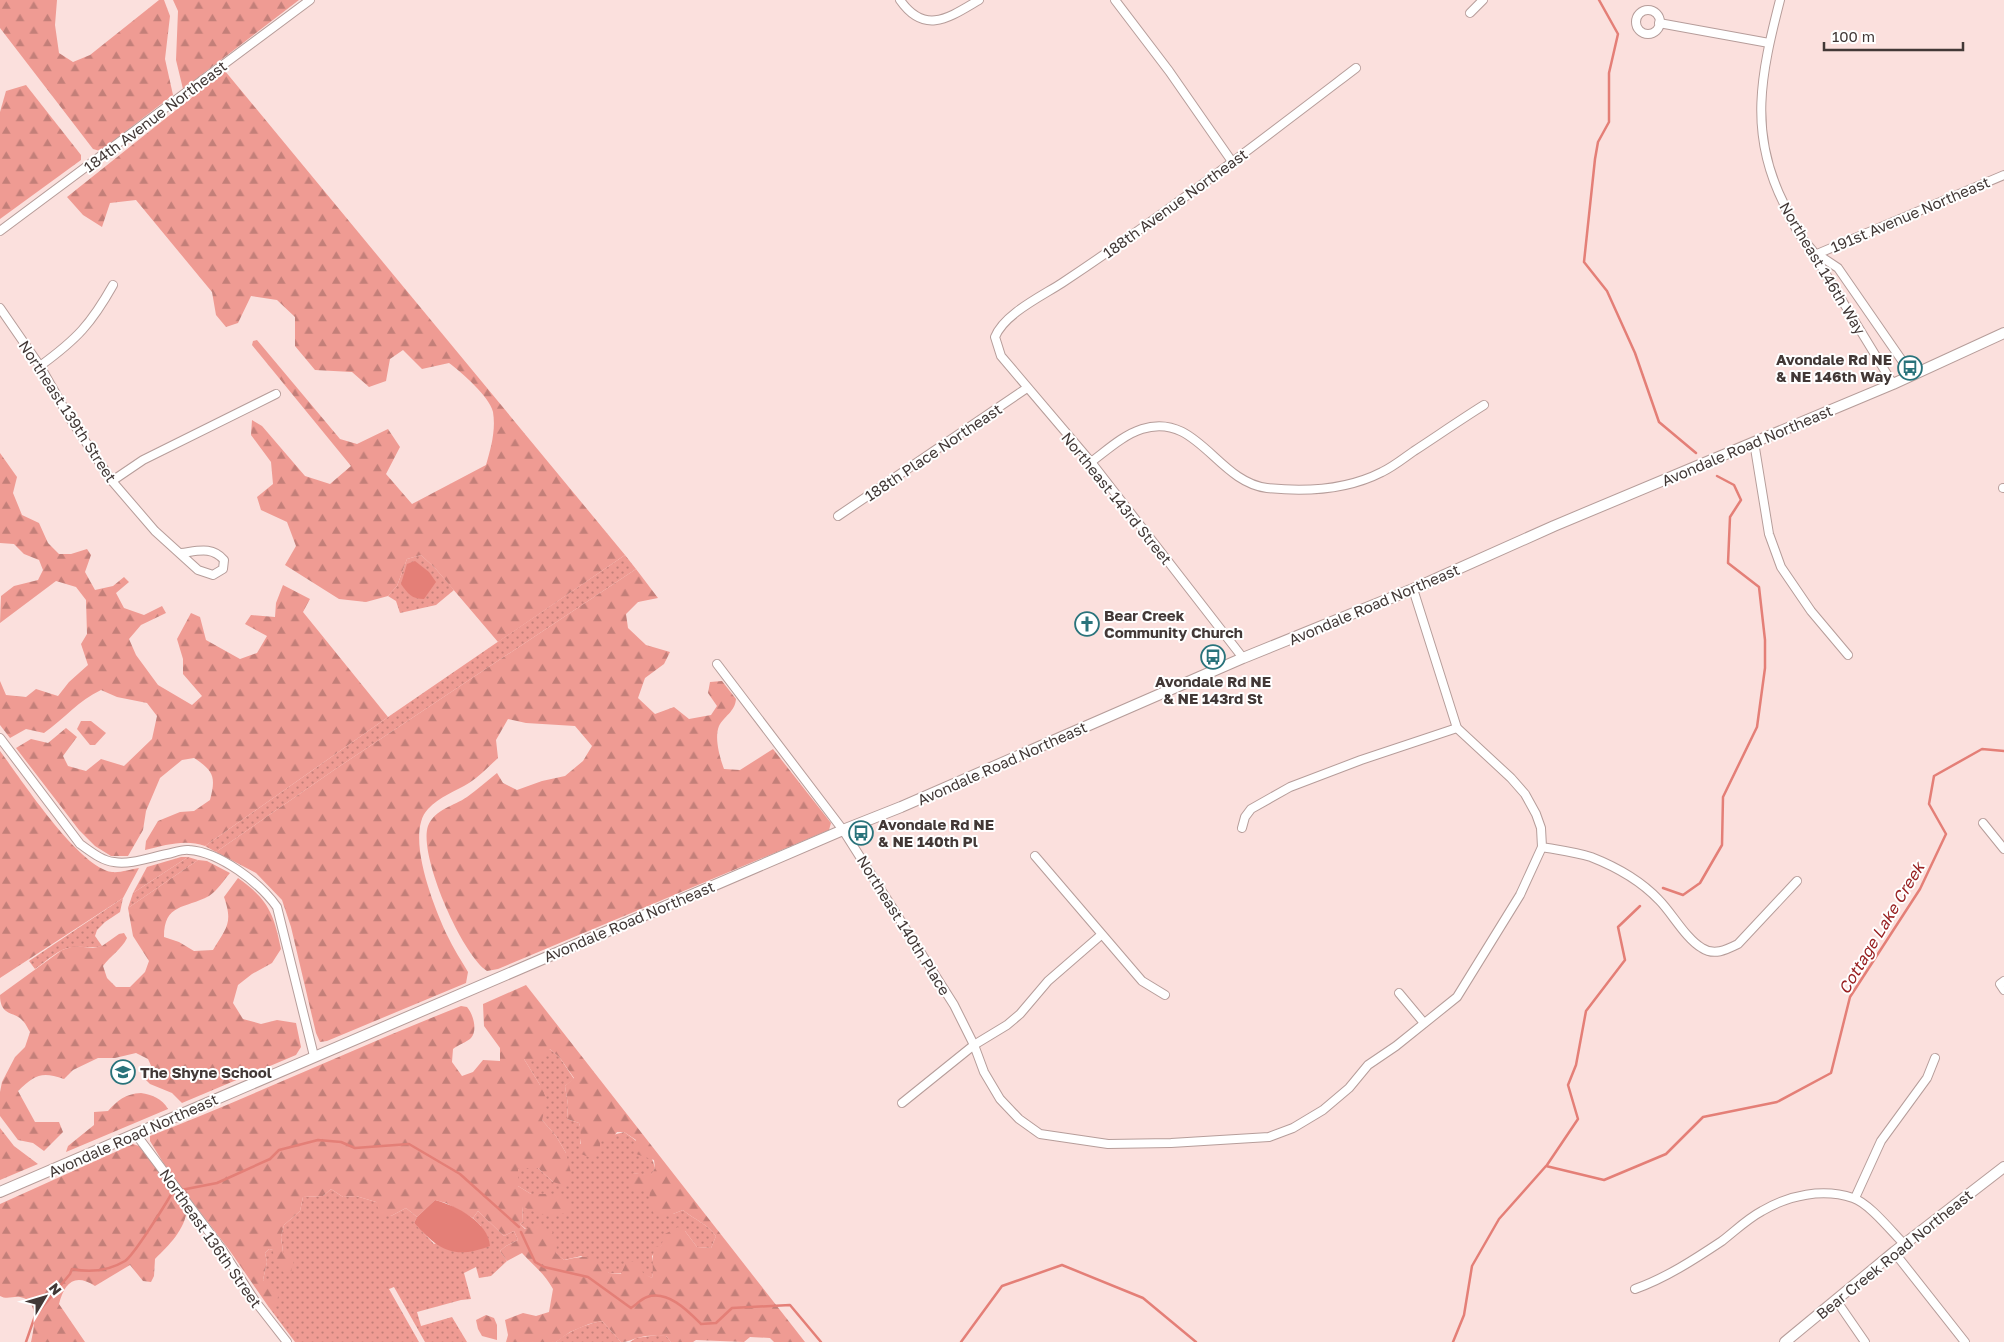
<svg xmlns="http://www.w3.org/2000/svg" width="2004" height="1342" viewBox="0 0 2004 1342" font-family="'Golos Text',sans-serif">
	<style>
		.green { fill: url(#green-dots) }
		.forest { fill: url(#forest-firs); fill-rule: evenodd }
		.water { fill: #e47f77 }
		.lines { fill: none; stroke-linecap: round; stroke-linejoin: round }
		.stream { stroke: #e47f77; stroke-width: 2.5 }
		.street-casing { stroke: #b69d9a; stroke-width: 10 }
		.secondary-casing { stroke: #b69d9a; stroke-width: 12 }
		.street { stroke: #fff; stroke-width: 8 }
		.secondary { stroke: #fff; stroke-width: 10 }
		.labels { text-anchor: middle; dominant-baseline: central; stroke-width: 4; stroke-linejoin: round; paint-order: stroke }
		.street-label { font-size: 15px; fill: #423836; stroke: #fff }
		.poi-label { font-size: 15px; font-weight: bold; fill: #423836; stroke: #fff; text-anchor: start }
		.water-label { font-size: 16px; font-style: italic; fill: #992223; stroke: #fff }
	</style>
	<defs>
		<pattern id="green-dots" width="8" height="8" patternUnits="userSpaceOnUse" patternTransform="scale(1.25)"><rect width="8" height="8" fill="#ef9b93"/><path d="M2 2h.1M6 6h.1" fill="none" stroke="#c37f79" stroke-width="1.8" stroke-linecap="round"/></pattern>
		<pattern id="forest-firs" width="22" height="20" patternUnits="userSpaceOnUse" patternTransform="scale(1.25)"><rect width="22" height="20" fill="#ef9b93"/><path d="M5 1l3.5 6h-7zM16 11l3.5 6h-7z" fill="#c37f79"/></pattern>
	</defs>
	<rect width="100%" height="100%" fill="#fbe0dd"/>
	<g class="green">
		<polygon points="421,555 435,568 454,590 436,605 400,613 396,601 388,596 397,586 407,559"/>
		<polygon points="625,555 636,569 334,770 216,852 205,846 388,717"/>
		<polygon points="188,857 198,860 128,908 133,893"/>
		<path d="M123 898 120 912 105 922 97 930 95 936 102 946C92 949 83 946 73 947 59 948 47 961 35 969L29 961Z"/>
		<path d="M550 1049 560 1058 574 1079 565 1086 568 1105 567 1119 579 1123 582 1133 580 1144 624 1132C637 1141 652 1152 655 1168L651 1176 633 1173 673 1214 683 1210C696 1221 705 1222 716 1236L711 1248 697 1247 685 1231 661 1246 652 1256 654 1267 652 1278 643 1274 609 1273 581 1256 564 1260 520 1224 523 1222 522 1206 555 1194H531L518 1186V1168H538L553 1182 566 1153 556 1136 542 1120 540 1085 524 1059Z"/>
		<polygon points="331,1189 343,1197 356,1196 376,1202 391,1216 406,1208 417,1217 414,1223 434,1244 481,1226 473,1218 478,1211 504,1236 514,1231 518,1240 506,1246 500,1251 507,1261 491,1276 479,1278 476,1267 464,1273 471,1299 461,1300 417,1312 421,1326 452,1317 467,1342 425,1342 394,1287 389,1289 419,1342 295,1342 268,1306 277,1306 263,1280 267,1262 265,1253 269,1249 283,1252 281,1237 284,1225 300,1211 303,1197 323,1196"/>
		<path d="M602 1321 621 1342H556C568 1331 587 1324 602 1321Z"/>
		<polygon points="658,1335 666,1336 671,1342 630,1342 636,1338"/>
	</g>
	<g class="forest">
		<polygon points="0,0 57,0 55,25 59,53 73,62 90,55 159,0 164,0 170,16 165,59 173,95 100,151 93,149 0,28"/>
		<polygon points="173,0 299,0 183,89 176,60 178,11"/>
		<path d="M225 71 625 555 498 642 435 568 421 555 407 559 397 586 388 596 366 602 339 599 285 565 296 546 287 522 261 510 257 497 273 484 271 462 251 435 252 420 262 426 305 476 330 484 351 466 252 345 253 341 257 340 340 439 357 444 388 429 400 447 386 474 412 504 486 465C491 448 496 430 493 412 490 397 461 372 449 363L422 369 403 350 390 359 386 381 369 387 352 372 315 370 295 346V317L277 300 251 296 238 323 226 327 216 315 212 292 136 200 110 203 102 227 83 215 67 197Z"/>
		<polygon points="26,85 81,155 81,160 0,219 0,112 6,91"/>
		<path d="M0 453 17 477 13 493 22 515 39 523 48 543 59 554H71L87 549 91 555 85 572 95 590 113 586 124 577 129 582 116 593 124 608 144 615 162 606 166 613 141 625 129 639 136 655 158 685 192 705 202 696 183 674V659L177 639 191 613 200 617 206 640 240 659 257 653 267 636 245 624 251 615 275 617 276 603 283 585 310 599 303 612 388 717 205 846C185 839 166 845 145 850L146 841 158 821 180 812 194 811 210 800C216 777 214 771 194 758L182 760 160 778 146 811 143 830 128 856H111L95 846 79 830 16 748 31 739 48 743 66 728 77 737 63 756 68 766 86 771 101 759 124 766 152 739 157 716 147 703 117 697 101 690C79 700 64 719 44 733L26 729 10 738 0 725V681L6 695 26 697 36 689 58 696 69 682 88 665 81 644 87 634 86 600 76 587 56 581 0 623 1 596 14 586 38 580 43 570 39 560 24 554 14 544 0 543Z"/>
		<path d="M636 569 658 598 638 602 626 614 628 628 646 645 670 652 664 664 645 678 638 698 655 714 674 707 689 719 711 715 717 706 708 693 710 682 722 681 736 699C735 712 724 716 719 726 714 738 720 758 724 769L740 770 773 749 831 823 829 830 498 969 487 971C462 955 418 855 428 826 435 809 454 806 467 797 478 789 487 781 497 773L503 783 517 790 542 781 565 776 583 761 592 746 575 726 526 723 508 719 496 740 498 758C489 766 480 776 469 783 456 791 439 797 428 809 404 834 435 909 447 935 453 948 461 960 468 972L466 983 327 1041 320 1042 316 1033 291 927 282 900 256 873 216 852 334 770Z"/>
		<polygon points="81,721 91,721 106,733 95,745 90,745 77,729"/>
		<path d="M0 751C21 779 78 867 112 872 120 873 131 869 139 868L123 898 0 978Z"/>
		<polygon points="181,857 188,857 133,893 147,867"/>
		<path d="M198 860 207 861 230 873C224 880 217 891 209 896 185 909 164 903 164 937L179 942 194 951 213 950C227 927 233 923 224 897L238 878C268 899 274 914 281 949L272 963 252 974 238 985 233 1003 243 1019 261 1024 277 1020 296 1023 301 1047 296 1055 182 1103 172 1093 150 1084 146 1080 153 1070 148 1059 136 1053 115 1058H98L73 1070 64 1079C41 1071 35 1075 18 1091L35 1122H59L63 1132 44 1151 33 1143 18 1140 0 1116V1092L2 1082 15 1057 25 1047 30 1032C28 1029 26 1024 23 1021 15 1011 0 1017 0 995L62 950 74 946 93 948 102 946 119 934 124 933 127 938C122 949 110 956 103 966L107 978 116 987H130L145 972 149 961 133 936 128 908Z"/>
		<path d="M526 985 805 1342H774L770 1338 750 1337 744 1342 696 1340 693 1342H671L666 1336C657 1335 645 1335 637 1338 630 1340 628 1342 621 1342L602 1321 589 1324 570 1332 556 1342H506L508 1335 505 1320 523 1313 536 1316 549 1312 553 1289C544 1273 534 1266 522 1253L507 1261 500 1251 506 1246 518 1240 514 1231 504 1236 478 1211 473 1218 446 1203 435 1200 417 1217 406 1208 391 1216 380 1214 376 1202 356 1196 343 1197 331 1189 323 1196 303 1197 300 1211 284 1225 281 1237 283 1252 294 1260 291 1272 284 1273 274 1261 273 1250 269 1249 265 1253 267 1262 263 1280 278 1296 277 1306H268L230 1251 167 1169 150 1141V1136C255 1095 357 1047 461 1006L467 1007C473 1014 478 1030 471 1038 467 1042 458 1045 453 1049L452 1062 462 1076 473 1072 483 1060 500 1061V1048L484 1026 483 1004ZM550 1049 560 1058 574 1078 565 1086 568 1105 567 1119 579 1123C582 1134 580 1143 581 1154L591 1158 600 1150V1140H611L617 1132H624L636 1140V1154L654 1160 655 1168 651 1175 633 1173 628 1181 633 1190 650 1191 649 1203 655 1216 673 1214 683 1210C696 1221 705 1222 716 1236L711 1248 697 1247 685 1231 678 1227 665 1234 661 1246 655 1247C651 1258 654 1267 652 1278L643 1273 639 1260 626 1263 621 1274 609 1273C594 1254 588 1255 564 1260L556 1253 557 1243 552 1231 536 1225 525 1229 520 1224 523 1222 522 1206C537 1214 554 1221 570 1210L571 1202 555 1194H531L518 1186V1168H538L553 1182 566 1186 572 1177 566 1153 556 1136 542 1120 547 1100 540 1085 524 1059 539 1061Z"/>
		<path d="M141 1093C152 1095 162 1098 168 1109L66 1152 68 1146 94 1125V1112L108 1111C118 1100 125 1094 141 1093Z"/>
		<polygon points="0,1128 14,1146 38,1164 0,1180"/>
		<path d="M133 1144 139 1146 187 1209C185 1230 169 1245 155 1259L154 1276 151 1282 143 1281 130 1265 95 1286C74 1272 64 1284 59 1304L85 1342H31C34 1328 40 1300 20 1297 13 1296 7 1300 0 1296V1204Z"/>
		<polygon points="486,1315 494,1318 497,1325 497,1340 482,1336 478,1329 476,1320"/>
	</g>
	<g class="water">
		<path d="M415 561 429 572 436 582 424 599C412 599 408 594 401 584L407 564Z"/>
		<path d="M435 1200C457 1206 488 1222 490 1246 453 1260 439 1250 414 1223L417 1217Z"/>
	</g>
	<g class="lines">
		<g class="stream">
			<polyline points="1599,0 1618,34 1609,73 1609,122 1598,142 1595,159 1584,262 1607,291 1635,353 1659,422 1696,453"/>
			<polyline points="1663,888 1683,895 1700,883 1722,845 1723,797 1757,727 1765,668 1765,640 1759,587 1728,563 1730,517 1741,500 1734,485 1717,476"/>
			<polyline points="1547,1165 1578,1119 1568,1085 1576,1065 1586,1011 1625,960 1618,927 1640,906"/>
			<polyline points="181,1190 217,1183 270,1159 279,1150 318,1140 341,1142 355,1148 409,1144 460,1174 519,1227"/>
			<path d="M521 1232 535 1262 544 1267 588 1277 631 1308C636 1305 641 1299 647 1297 668 1290 688 1311 701 1324L716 1323 732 1308 790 1305 821 1342"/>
			<path d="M26 1342 35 1316 70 1274 72 1269C91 1273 108 1271 125 1261 134 1255 165 1205 172 1193L176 1192"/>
			<polyline points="961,1342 1002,1286 1062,1265 1143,1298 1196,1342"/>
			<polyline points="1453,1342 1464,1315 1472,1266 1499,1219 1546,1166 1604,1180 1666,1154 1703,1117 1777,1102 1831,1073 1850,997 1920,889 1946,834 1929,804 1934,776 1982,749 2004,751"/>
		</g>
		<g class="street-casing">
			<g id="street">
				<path d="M900 0C925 36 950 17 979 0"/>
				<polyline points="1115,0 1169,71 1233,163"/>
				<path d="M1780 0C1761 74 1748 133 1784 204 1789 216 1795 228 1802 238 1810 248 1817 254 1821 266L1893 384"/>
				<circle cx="1648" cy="22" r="12"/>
				<polyline points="1470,13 1483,0"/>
				<polyline points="1659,23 1769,43"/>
				<polyline points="0,231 310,0"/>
				<polyline points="1817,254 2004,175"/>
				<polyline points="1817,254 1838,268 1912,375"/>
				<path d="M0 308 40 366 69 417 112 481 155 531 198 570 213 575 223 569 224 560C212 546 198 551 181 553"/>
				<path d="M40 366C77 339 91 324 113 285"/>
				<polyline points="1754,442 1769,534 1781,567 1811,611 1848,655"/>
				<path d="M1091 462C1106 451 1123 435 1142 429 1197 411 1217 482 1267 488 1305 492 1347 490 1382 472 1393 467 1404 458 1414 451 1437 436 1460 420 1484 405"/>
				<polyline points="112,481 143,460 276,394"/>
				<polyline points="2003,488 2004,488"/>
				<polyline points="838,516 1027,388"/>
				<path d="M1413 589 1457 728 1511 778 1525 794 1536 814 1541 828 1542 847C1558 850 1575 852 1591 857 1614 866 1641 881 1659 900 1672 913 1686 939 1702 948 1714 956 1726 950 1738 944L1797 881"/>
				<path d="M1243 658 1091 462 1001 356 995 337C1004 314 1042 296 1062 283 1163 216 1259 142 1356 68"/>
				<polyline points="717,664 843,830 954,1005 974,1045 984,1072 1000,1099 1019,1119 1040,1134 1108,1144 1171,1143 1269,1137 1293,1128 1323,1110 1349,1088 1368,1065 1396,1046 1457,997 1520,895 1542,847"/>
				<path d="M0 738 80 844C90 851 102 861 114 862 130 865 151 857 167 854 173 853 182 849 189 850 220 852 260 883 277 907L314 1056"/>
				<polyline points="1983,823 2004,849"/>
				<polyline points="1242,828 1245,817 1251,809 1290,787 1361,760 1457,728"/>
				<polyline points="1035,856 1142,981 1165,995"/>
				<polyline points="2004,981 2000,984 2004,990"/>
				<polyline points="1399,993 1424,1023"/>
				<polyline points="902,1103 974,1045 1007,1025 1020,1014 1048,981 1101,935"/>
				<polyline points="135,1133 221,1248 255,1301 287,1342"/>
				<polyline points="1855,1198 1881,1141 1927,1078 1935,1058"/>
				<polyline points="1894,1252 1965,1342"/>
				<path d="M1635 1289C1666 1278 1695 1259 1722 1241 1735 1231 1747 1219 1762 1211 1789 1195 1823 1188 1853 1198 1869 1203 1892 1232 1904 1244"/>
				<polyline points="1836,1300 1865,1342"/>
			</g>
		</g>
		<g class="secondary-casing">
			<g id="secondary">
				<polyline points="0,1192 843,830 901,807 1243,658 1413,589 1554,526 1893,384 2004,333"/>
				<polyline points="1785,1342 1894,1252 2004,1167"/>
			</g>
		</g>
		<use href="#street" class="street"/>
		<use href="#secondary" class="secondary"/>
	</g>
	<defs>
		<g id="bus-ring" transform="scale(1.25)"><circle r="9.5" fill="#fff" stroke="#29737b" stroke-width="1.5"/><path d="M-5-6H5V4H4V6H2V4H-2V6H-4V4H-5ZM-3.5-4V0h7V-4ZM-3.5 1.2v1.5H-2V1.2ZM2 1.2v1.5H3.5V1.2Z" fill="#29737b"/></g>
		<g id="church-ring" transform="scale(1.25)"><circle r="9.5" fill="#fff" stroke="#29737b" stroke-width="1.5"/><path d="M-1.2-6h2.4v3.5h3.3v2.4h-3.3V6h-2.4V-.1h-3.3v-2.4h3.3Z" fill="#29737b"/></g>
		<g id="school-ring" transform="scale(1.25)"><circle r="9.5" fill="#fff" stroke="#29737b" stroke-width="1.5"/><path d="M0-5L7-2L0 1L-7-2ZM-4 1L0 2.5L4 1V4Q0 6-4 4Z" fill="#29737b"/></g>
	</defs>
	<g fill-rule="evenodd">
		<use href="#bus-ring" x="1910" y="368"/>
		<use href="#church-ring" x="1087" y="624"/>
		<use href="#bus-ring" x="1213" y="657"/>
		<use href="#bus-ring" x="861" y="833"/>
		<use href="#school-ring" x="123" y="1072"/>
	</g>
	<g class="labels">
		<g class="street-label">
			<text transform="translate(155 116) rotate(-37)">184th Avenue Northeast</text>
			<text transform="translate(1175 203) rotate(-36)">188th Avenue Northeast</text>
			<text transform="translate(1910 214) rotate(-23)">191st Avenue Northeast</text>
			<text transform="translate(1823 268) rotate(59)">Northeast 146th Way</text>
			<text transform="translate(68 411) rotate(57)">Northeast 139th Street</text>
			<text transform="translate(1747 445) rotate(-23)">Avondale Road Northeast</text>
			<text transform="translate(933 452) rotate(-34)">188th Place Northeast</text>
			<text transform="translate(1117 498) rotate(51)">Northeast 143rd Street</text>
			<text transform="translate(1374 604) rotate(-23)">Avondale Road Northeast</text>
			<text transform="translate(1002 763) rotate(-24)">Avondale Road Northeast</text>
			<text transform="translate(629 921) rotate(-23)">Avondale Road Northeast</text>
			<text transform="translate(904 925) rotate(58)">Northeast 140th Place</text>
			<text transform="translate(133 1135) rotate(-24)">Avondale Road Northeast</text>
			<text transform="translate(211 1238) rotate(55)">Northeast 136th Street</text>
			<text transform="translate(1894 1254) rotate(-39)">Bear Creek Road Northeast</text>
		</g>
		<g class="poi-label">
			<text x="1892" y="359" text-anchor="end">Avondale Rd NE<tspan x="1892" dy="17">&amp; NE 146th Way</tspan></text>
			<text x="1104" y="615">Bear Creek<tspan x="1104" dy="17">Community Church</tspan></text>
			<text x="1213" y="681" text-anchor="middle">Avondale Rd NE<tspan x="1213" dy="17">&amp; NE 143rd St</tspan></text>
			<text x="878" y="824">Avondale Rd NE<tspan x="878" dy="17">&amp; NE 140th Pl</tspan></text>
			<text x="140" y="1072">The Shyne School</text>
		</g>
		<g class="water-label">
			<text transform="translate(1881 928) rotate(-59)">Cottage Lake Creek</text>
		</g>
	</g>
	<g transform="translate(45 1297) rotate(52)" stroke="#ffffff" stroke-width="4" paint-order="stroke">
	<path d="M0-4L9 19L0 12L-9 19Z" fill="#423836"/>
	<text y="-8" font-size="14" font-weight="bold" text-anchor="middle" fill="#423836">N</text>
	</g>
	<path d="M1824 42v8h139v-8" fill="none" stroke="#423836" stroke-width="2.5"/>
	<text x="1832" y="42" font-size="15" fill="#423836" stroke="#ffffff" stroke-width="4" paint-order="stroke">100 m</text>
</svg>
